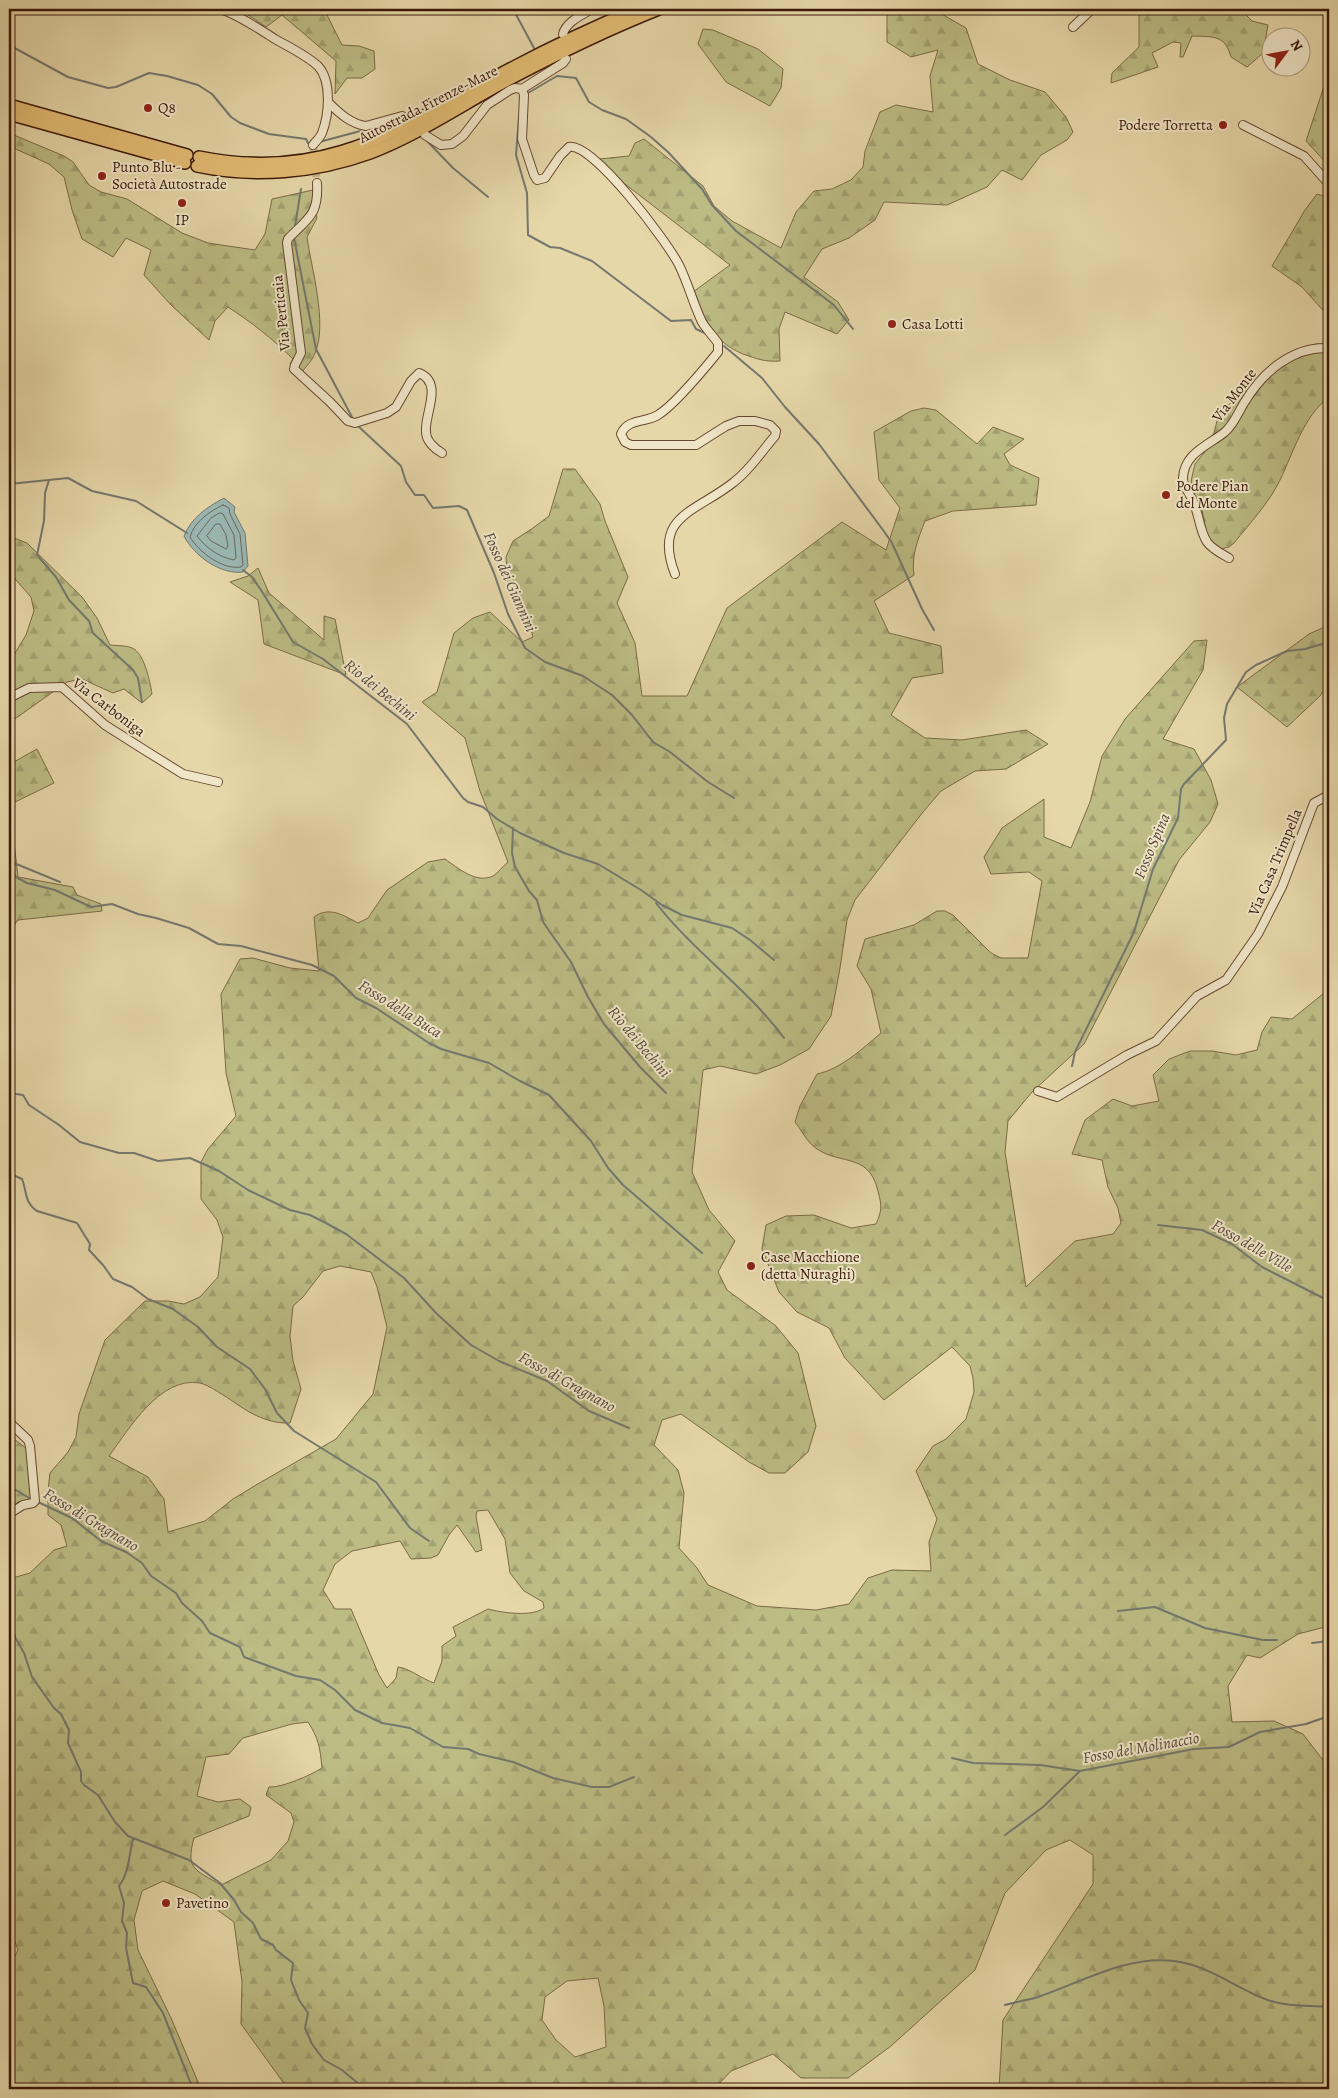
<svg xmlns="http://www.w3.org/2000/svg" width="1338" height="2098" viewBox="0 0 1338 2098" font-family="Alegreya,serif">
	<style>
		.forest { fill: url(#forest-firs); stroke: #7c6a46; fill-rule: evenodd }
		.water { fill: #9ab7b3; stroke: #74786f }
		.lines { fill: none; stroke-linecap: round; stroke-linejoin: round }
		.shore { stroke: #6a685e; stroke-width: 1 }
		.stream { stroke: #74786f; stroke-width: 2 }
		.minor-tunnel { stroke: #c4b189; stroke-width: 8; stroke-dasharray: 8 4; stroke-linecap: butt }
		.minor-casing { stroke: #664831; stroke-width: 10 }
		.highway-casing { stroke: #3b1909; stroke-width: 14 }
		.minor { stroke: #efe5c7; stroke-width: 8 }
		.highway { stroke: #e3bc74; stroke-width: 11 }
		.poi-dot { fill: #8f2418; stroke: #efe5c7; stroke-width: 2 }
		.labels { text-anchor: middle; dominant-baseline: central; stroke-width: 4; stroke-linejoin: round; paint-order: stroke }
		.street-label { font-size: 15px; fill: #3b1909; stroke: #efe5c7 }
		.poi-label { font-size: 15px; fill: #3b1909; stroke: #efe5c7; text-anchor: start }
		.water-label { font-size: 16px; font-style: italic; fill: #58483c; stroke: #efe5c7 }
	</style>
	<defs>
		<pattern id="forest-firs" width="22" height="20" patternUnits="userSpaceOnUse" patternTransform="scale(1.25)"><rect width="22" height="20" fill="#bcbc84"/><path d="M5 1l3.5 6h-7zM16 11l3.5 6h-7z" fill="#a2a171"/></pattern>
	</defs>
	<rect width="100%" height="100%" fill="#e6d7a9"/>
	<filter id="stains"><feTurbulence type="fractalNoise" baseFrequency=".004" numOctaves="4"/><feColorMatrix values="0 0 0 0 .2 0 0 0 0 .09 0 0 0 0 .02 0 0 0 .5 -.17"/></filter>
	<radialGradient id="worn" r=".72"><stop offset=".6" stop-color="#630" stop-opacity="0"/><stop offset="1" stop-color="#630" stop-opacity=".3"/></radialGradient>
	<g class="forest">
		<polygon points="235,9 324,9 342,45 359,46 374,51 375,69 362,78 347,78 335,94 336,61 282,15 266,27 250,16"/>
		<path d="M887 9H933L966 28 978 64 1010 80 1045 92 1066 117 1073 132 1067 140 1041 155 1022 180 1002 170 987 187 947 205 884 202 875 220 849 238 822 249 804 277 838 302 849 320 837 334 785 312 779 329 780 361C765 362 757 359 743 354 712 341 706 320 693 292L730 265 599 164V159L629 156 635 143 644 139 703 186 714 206 732 221 781 248 796 212 814 191 832 189 851 180 863 167 865 151 880 112 896 105 933 112 930 76 938 50 911 57 887 42Z"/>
		<path d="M1139 9H1240L1252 21 1268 25 1263 53 1247 67 1231 57C1225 34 1212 37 1192 36L1183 57H1180L1181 43 1173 42 1152 53 1158 67 1111 83 1112 73 1139 47Z"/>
		<polygon points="703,29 713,30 758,49 783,69 781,88 770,106 726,82 698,44"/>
		<polygon points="1329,71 1329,166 1306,141"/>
		<path d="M9 133 64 156 73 162 89 185 101 192 127 199 182 233 208 243 255 250 265 234 272 199 313 190 317 218 307 237C311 267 328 324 315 353 313 360 306 366 302 372L290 364 293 359C273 339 251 322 228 307L215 321 209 340 171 305 144 275 151 250 126 238 113 257 82 239 72 210 64 177 49 164 9 146Z"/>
		<polygon points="1317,194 1329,198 1329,317 1302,287 1272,266 1305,210"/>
		<path d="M1316 344 1329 345V397C1303 417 1294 451 1280 480 1269 503 1250 523 1234 543L1229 547 1220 549 1211 543 1207 535 1202 510 1193 491 1191 481 1195 464 1204 453 1214 433 1219 413 1284 357Z"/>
		<path d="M924 408 936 410 977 444 993 427 1024 439 1004 454 1010 465 1039 478 1036 505 953 511 925 521C918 539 911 556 914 575L874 601 889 633 941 646 943 673 912 678 891 715 925 738 962 740 1026 730 1048 744 1006 769 975 771 941 791 923 812 855 900 847 920 840 968 831 1016 809 1049 780 1065 756 1074 720 1066 703 1070 692 1172 709 1210 735 1241 718 1272 727 1290 776 1326 798 1353 816 1426 808 1452 785 1473H769L749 1462 681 1414 662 1420 654 1445 678 1470 684 1493 679 1548 697 1568 708 1585 757 1606 816 1610 849 1604 868 1578 892 1570 931 1571 929 1542 937 1519 916 1471 933 1446 946 1439 966 1419 974 1392 973 1378 970 1366 952 1347 884 1400 845 1358 829 1328 797 1312 779 1292 762 1249 766 1225 786 1216 814 1215 851 1228 876 1224C882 1210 882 1207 878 1191 868 1149 836 1168 811 1144 805 1138 800 1128 795 1122L800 1106 817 1074C841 1069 862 1049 881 1033L871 989 857 966 865 939 914 925 937 911H945L953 915 991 953 1001 958H1028L1042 881 1029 872 991 874 984 857 1002 828 1044 799V837L1071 848 1090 802 1102 756 1125 719 1194 641 1207 640 1203 670 1163 739 1194 749 1211 780 1218 804 1210 822 1179 860 1084 1044 1032 1092 1008 1121 1005 1152 1026 1287 1075 1241 1113 1234 1121 1223 1118 1208 1108 1187 1102 1160 1072 1154 1085 1120 1113 1099 1132 1106 1159 1101 1153 1075 1169 1059 1190 1051H1212L1236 1055 1257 1050 1262 1032 1271 1017 1292 1019 1329 989V1626L1298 1634 1260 1658 1247 1655 1228 1686 1232 1722 1274 1721 1303 1734 1329 1768V2089H999L1003 2020 1093 1884V1855L1070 1840 1046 1850 1005 1893 975 1970 891 2046 848 2078H801L773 2054 731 2071 714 2089H288L241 2024 242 1982 234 1922 195 1894 163 1881 142 1891 134 1920 138 1950 171 2018 201 2089H9V1968L18 1950 9 1925V1838L11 1836 9 1832V1579L30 1573 54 1550 67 1546 61 1525 48 1515V1491L50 1473 68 1452 76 1437 79 1414 105 1340 145 1301H168L184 1304 200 1297 218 1277 223 1237 217 1220 201 1199V1162L208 1149 236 1116 226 1073 221 994 240 959 253 958 290 968 319 971 314 917C329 906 343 915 358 923L368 918 387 890 428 862 445 859C458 868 476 884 493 876 498 873 503 866 508 862L480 791 465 738 422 702 437 692 454 633 473 618 490 612 522 642 533 637 528 619 513 595 508 584 506 557 513 541 533 528 549 516 563 469H575L600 504 605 521 628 577 617 603 635 643 642 696H687L727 608 842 522 886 550 900 508 879 480 874 432 911 411ZM340 1266 371 1272 377 1287 387 1327 373 1394 336 1439 256 1485 233 1499 205 1521 168 1532 164 1499 148 1477 109 1456C129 1429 160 1376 200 1383 209 1385 226 1397 234 1402 250 1414 270 1424 290 1423L301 1389 293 1361 290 1336 293 1306 303 1297 323 1271ZM488 1510 505 1539 510 1573 524 1591 543 1602 544 1608C532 1617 503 1613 488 1609L453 1627 456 1636 442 1646V1661L434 1683C422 1679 409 1668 398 1667L396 1678 387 1688 379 1675 351 1609H335L323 1590 335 1564 352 1551 400 1541 411 1559 431 1558 438 1555 449 1535 457 1525 476 1552 482 1550 476 1516 477 1511ZM308 1722C319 1739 320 1748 322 1768 311 1775 282 1788 269 1787L266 1795 291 1813 294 1822 288 1841 271 1860 221 1885C196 1870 185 1870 194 1838L249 1816 251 1807 240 1799 218 1802 197 1796 206 1757 229 1754 243 1738 292 1724ZM598 1978 604 2006 606 2047 575 2057 556 2040 542 2020 545 1997 567 1981Z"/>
		<path d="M9 536 27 543 82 597 97 618 110 645C117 646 128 645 134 649 145 656 150 682 152 694L142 703 124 689 113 693 82 679 67 682 9 723V663L26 635 34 611 31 597 9 572Z"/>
		<polygon points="258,568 269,593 324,640 324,616 335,619 346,675 264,644 258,600 230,582 248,576"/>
		<polygon points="1329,625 1329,678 1321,695 1287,727 1237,687 1309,634"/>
		<polygon points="37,749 54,783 13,803 14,842 18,877 73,887 77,895 101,904 102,911 18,920 9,932 9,756 14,762"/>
		<polygon points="9,1435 27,1449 31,1501 18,1502 9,1510"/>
	</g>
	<path class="water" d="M224 498 235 507 234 512 245 533 248 566 243 572C221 575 194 556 184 536 191 518 207 507 224 498Z"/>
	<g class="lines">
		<g class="shore">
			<path d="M223 505 229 508 230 514 240 534 243 565 241 567C222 570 199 552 190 537 194 522 210 511 223 505Z"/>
			<path d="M220 513 223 514 234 535 236 558 234 560C219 557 206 548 197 536L211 518Z"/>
			<polygon points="216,524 220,524 226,535 228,546 226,549 211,541 207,536"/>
		</g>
		<g class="stream">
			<polyline points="513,9 534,48"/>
			<polyline points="9,14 13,9"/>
			<polyline points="9,45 68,77 108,88 116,87 149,73 167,76 198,85 212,94 231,117 240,123 269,134 306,139 308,143"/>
			<polyline points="528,93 557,76 576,78 589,102 602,110 626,119 651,137 668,152 702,189 712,205 736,231 834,305 853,329"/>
			<polyline points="519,117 516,155 527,193 528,235 550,247 560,248 592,261 671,321 691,320 696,329 707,334"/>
			<polyline points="427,141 453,168 488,197"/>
			<polyline points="319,142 368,129"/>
			<polyline points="295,226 301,189"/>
			<polyline points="294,238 316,349 353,419"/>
			<polyline points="724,346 762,378 785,407 819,444 883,530 892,543 922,609 934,630"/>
			<polyline points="358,426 401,466 406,482 415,495 424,495 433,508 459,506 467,510 494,573 508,614 525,648 545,662 583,676 612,695 632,715 653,742 670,752 708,782 734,798"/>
			<polyline points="49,480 45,493 44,521 37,555 56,577 69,600 89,621 93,633 133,670 138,678 142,702"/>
			<polyline points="9,484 68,478 92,491 136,501 187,533"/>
			<polyline points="243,570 252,577 261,590 293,642 323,659 407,724 463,798 468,802 483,807 497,819 520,833 564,853 598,864 641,890 662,905 682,915 732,928 750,940 774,960"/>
			<polyline points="513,828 512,853 515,867 529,891 537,900 543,922 571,962 588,997 604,1024 640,1067 666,1093"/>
			<polyline points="9,861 60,882"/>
			<polyline points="9,865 16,877 27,883 55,890 91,907 112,904 138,914 156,918 189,928 218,944 241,946 312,965 334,976 356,998 376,1008 429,1043 441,1049 489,1063 520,1081 549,1095 591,1141 608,1168 623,1185 702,1253"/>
			<path d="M656 903C694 952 747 988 784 1038"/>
			<polyline points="1072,1066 1075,1052 1134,932 1153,869 1178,818 1181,789 1184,784 1226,740 1224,718 1227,704 1246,672 1256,665 1287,651 1305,649 1329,642"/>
			<polyline points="9,1093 23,1095 29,1105 59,1125 80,1142 119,1153 134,1153 158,1161 190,1158 219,1171 248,1190 290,1210 310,1215 324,1222 346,1234 404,1278 436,1313 471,1345 499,1361 547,1381 589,1411 629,1428"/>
			<path d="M9 1173 22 1179C27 1191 24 1202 37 1211L77 1223 90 1244 89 1250 103 1265 113 1279 132 1287 148 1299 173 1309 198 1327 217 1347 250 1369 265 1389 277 1413 294 1431 376 1482 410 1528 429 1541"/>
			<polyline points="1158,1225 1202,1230 1232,1244 1262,1267 1329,1301"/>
			<polyline points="9,1486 31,1499"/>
			<polyline points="38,1502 72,1518 101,1541 126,1552 142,1563 151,1576 176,1593 182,1603 202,1621 210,1633 240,1647 244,1657 296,1676 320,1680 335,1690 355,1710 382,1723 410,1728 443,1747 468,1749 479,1754 513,1762 553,1778 592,1787 609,1787 634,1777"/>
			<polyline points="1118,1611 1155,1607 1205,1628 1263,1640 1277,1640"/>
			<polyline points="9,1612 15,1637 24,1653 32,1677 54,1708 61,1714 69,1730 68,1743 81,1772 81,1781 84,1785 98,1795 115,1822 128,1836 189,1860 220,1883 234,1900 241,1912 253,1923 261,1939 273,1945 276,1950 293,1963 291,1980 299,2000 308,2013 305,2028 312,2044 324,2060 342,2070 365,2089"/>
			<polyline points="1312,1643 1329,1641"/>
			<polyline points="952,1758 973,1763 1040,1765 1080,1771 1194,1749 1229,1747 1260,1732 1306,1724 1329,1716"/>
			<polyline points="1005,1835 1043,1807 1079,1772"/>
			<path d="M133 1839C129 1855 129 1873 119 1886L124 1903 122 1921 127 1933 126 1948 133 1983 146 1987 163 2013 193 2089"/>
			<path d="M1005 2005C1016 2002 1028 2000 1038 1997 1082 1982 1127 1955 1174 1961 1208 1965 1234 1987 1265 1999 1286 2007 1307 2005 1329 2007"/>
			<path d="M1226 2089C1252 2077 1300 2086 1329 2087"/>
		</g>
		<polyline class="minor-tunnel" points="313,145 317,183"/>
		<g class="minor-casing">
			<g id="minor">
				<polyline points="95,9 99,9"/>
				<path d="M221 9C240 16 258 28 275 39 289 47 306 55 318 66 332 81 329 115 322 133 320 138 316 141 313 145"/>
				<polyline points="1073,27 1092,9"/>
				<path d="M563 34C566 22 582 15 592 9"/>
				<path d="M522 89 524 95 522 139 534 175 537 180 545 178 560 156 569 147C593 142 668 243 679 265 688 283 693 303 702 322 706 329 713 336 718 343V352C705 368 674 405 658 415 645 423 628 418 621 434L625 442 631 445H696L726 426 739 421H755L770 425 776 431 775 436C761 452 751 469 734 482 697 512 652 515 675 574"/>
				<path d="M329 103C339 113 351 124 366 126L402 116 406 118"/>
				<polyline points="1243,125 1304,156 1329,184"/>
				<polyline points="425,135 441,145 452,144 463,136 487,105 510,90 515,88 522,89 563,63 566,59"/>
				<path d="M317 183C319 215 308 218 288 239L287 243 301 353 295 365 294 369 330 402 348 421 355 423 387 413 396 407 411 381 419 373C444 383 424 414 426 432 426 441 435 449 442 453"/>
				<path d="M1229 558C1222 554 1212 549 1207 542 1199 530 1199 512 1192 499 1189 493 1183 486 1183 478 1184 453 1209 445 1225 432 1234 424 1238 413 1244 403 1262 373 1292 346 1329 348"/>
				<polyline points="9,698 29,688 62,687 105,725 146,751 183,774 218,782"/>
				<polyline points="1038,1091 1057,1097 1127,1055 1156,1041 1197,996 1226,980 1258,934 1282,887 1314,803 1329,795"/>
				<polyline points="9,1422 28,1440 30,1446 35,1501 33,1503 23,1505 9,1514"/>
			</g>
		</g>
		<g class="highway-casing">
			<g id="highway">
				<polyline points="9,105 187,155"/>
				<polyline points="9,114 185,163"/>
				<path d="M199 157C323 182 394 132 497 76 543 51 589 29 637 9"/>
				<path d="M197 166C254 178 315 173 370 153 417 135 460 106 504 82 555 55 606 30 659 9"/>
			</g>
		</g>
		<use href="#minor" class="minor"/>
		<use href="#highway" class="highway"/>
	</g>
	<g class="poi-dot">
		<circle cx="148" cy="108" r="5"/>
		<circle cx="1223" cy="125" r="5"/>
		<circle cx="102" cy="176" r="5"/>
		<circle cx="182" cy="203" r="5"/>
		<circle cx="892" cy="324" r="5"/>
		<circle cx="1166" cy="495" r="5"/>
		<circle cx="751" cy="1266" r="5"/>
		<circle cx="166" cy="1903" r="5"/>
	</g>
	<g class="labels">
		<g class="street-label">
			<text transform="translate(428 104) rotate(-27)">Autostrada Firenze-Mare</text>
			<text transform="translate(281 313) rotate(-96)">Via Perticaia</text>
			<text transform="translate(1234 395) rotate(-53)">Via Monte</text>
			<text transform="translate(109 707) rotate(37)">Via Carboniga</text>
			<text transform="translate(1275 862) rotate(-67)">Via Casa Trimpella</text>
		</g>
		<g class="poi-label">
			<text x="158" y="108">Q8</text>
			<text x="1213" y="125" text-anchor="end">Podere Torretta</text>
			<text x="112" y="167">Punto Blu -<tspan x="112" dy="17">Società Autostrade</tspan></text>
			<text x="182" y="220" text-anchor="middle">IP</text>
			<text x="902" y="324">Casa Lotti</text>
			<text x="1176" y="486">Podere Pian<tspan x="1176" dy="17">del Monte</tspan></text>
			<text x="761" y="1257">Case Macchione<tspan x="761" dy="17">(detta Nuraghi)</tspan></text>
			<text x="176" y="1903">Pavetino</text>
		</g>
		<g class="water-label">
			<text transform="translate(510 582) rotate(66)">Fosso dei Giannini</text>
			<text transform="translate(380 690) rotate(39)">Rio dei Bechini</text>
			<text transform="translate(1152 846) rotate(-67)">Fosso Spina</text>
			<text transform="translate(400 1009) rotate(32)">Fosso della Buca</text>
			<text transform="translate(639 1042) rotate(50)">Rio dei Bechini</text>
			<text transform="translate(1252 1246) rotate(30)">Fosso delle Ville</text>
			<text transform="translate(567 1382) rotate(29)">Fosso di Gragnano</text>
			<text transform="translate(91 1520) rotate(31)">Fosso di Gragnano</text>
			<text transform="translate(1141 1748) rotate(-10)">Fosso del Molinaccio</text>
		</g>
	</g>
	<rect width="1338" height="2098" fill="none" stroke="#e6d7a9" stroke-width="30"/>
	<rect x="10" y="10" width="1318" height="2078" fill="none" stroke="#3b1909" stroke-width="2.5"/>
	<rect x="15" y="15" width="1308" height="2068" fill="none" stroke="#3b1909"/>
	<g transform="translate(1286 52) rotate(58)"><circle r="24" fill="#efe5c7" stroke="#a7937b"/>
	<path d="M0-4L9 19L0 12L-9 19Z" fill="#8f2418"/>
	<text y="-8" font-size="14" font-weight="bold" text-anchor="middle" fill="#3b1909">N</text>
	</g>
	<rect width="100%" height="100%" filter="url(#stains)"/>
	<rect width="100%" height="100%" fill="url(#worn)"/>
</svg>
